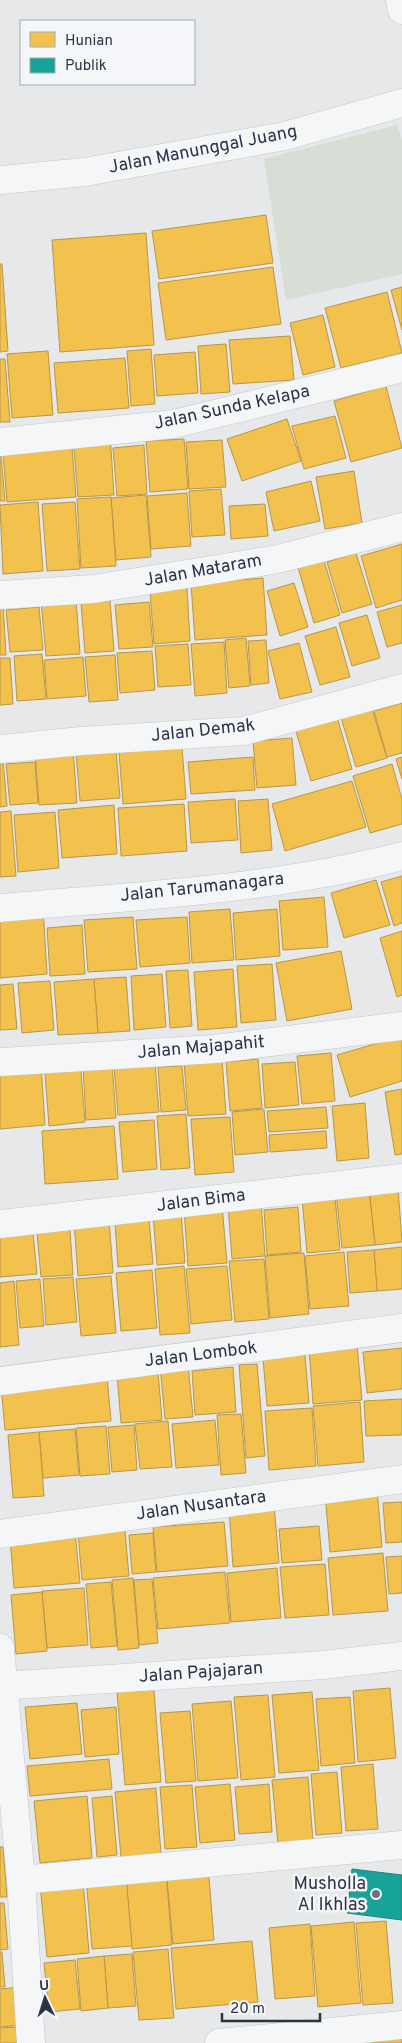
<svg xmlns="http://www.w3.org/2000/svg" width="402" height="2043" viewBox="0 0 402 2043" font-family="Overpass,sans-serif">
	<style>
		.green { fill: #d6ded6 }
		.homes { fill: #f2c14e; stroke: #b6974b }
		.public { fill: #17a398; stroke: #1d827f }
		.lines { fill: none; stroke-linecap: round; stroke-linejoin: round }
		.minor-casing { stroke: #c4c6c8; stroke-width: 29 }
		.minor { stroke: #f5f6f7; stroke-width: 28 }
		.poi-dot { fill: #6c737f; stroke: #f4f6f9; stroke-width: 2 }
		.labels { text-anchor: middle; dominant-baseline: central; stroke-width: 5; stroke-linejoin: round; paint-order: stroke }
		.street-label { font-size: 18px; fill: #2b3445; stroke: #f4f6f9 }
		.poi-label { font-size: 18px; fill: #2b3445; stroke: #f4f6f9; text-anchor: end }
	</style>
	<rect width="100%" height="100%" fill="#e6e8ea"/>
	<polygon class="green" points="397,125 402,140 402,274 286,300 264,159"/>
	<g class="homes">
		<polygon points="266,215 273,263 159,279 152,231"/>
		<polygon points="146,233 154,345 60,352 52,240"/>
		<polygon points="0,264 2,264 8,351 0,352"/>
		<polygon points="273,267 281,324 166,340 158,283"/>
		<polygon points="402,287 402,330 391,290"/>
		<polygon points="387,292 402,353 341,368 325,308"/>
		<polygon points="323,315 335,367 303,375 290,323"/>
		<polygon points="290,336 294,380 233,384 229,340"/>
		<polygon points="226,344 230,392 201,394 198,346"/>
		<polygon points="151,349 155,404 131,406 127,351"/>
		<polygon points="48,351 53,415 12,418 7,354"/>
		<polygon points="195,352 198,393 157,396 154,355"/>
		<polygon points="125,358 129,408 58,413 54,363"/>
		<polygon points="0,359 5,359 10,422 0,422"/>
		<polygon points="386,386 402,448 351,462 334,401"/>
		<polygon points="335,416 346,458 304,469 292,426"/>
		<polygon points="287,419 301,461 242,481 227,439"/>
		<polygon points="110,434 114,495 78,497 73,437"/>
		<polygon points="184,439 188,489 150,492 146,441"/>
		<polygon points="222,440 226,487 189,489 186,442"/>
		<polygon points="0,445 5,501 0,501"/>
		<polygon points="144,445 147,494 117,496 113,448"/>
		<polygon points="72,448 76,497 7,502 3,453"/>
		<polygon points="354,471 362,523 325,529 316,477"/>
		<polygon points="311,481 320,521 274,531 266,492"/>
		<polygon points="221,489 225,535 192,537 189,491"/>
		<polygon points="187,493 191,546 151,549 147,496"/>
		<polygon points="146,495 151,557 116,560 111,498"/>
		<polygon points="111,497 116,566 81,568 77,499"/>
		<polygon points="38,502 43,571 3,574 0,505"/>
		<polygon points="75,502 80,569 47,571 42,504"/>
		<polygon points="265,504 268,536 231,539 229,506"/>
		<polygon points="402,544 402,600 376,608 361,556"/>
		<polygon points="356,553 372,604 342,613 327,562"/>
		<polygon points="324,560 340,615 314,623 298,567"/>
		<polygon points="263,578 267,635 195,640 191,584"/>
		<polygon points="294,583 308,627 280,636 267,591"/>
		<polygon points="187,588 190,641 154,644 150,591"/>
		<polygon points="76,599 80,654 46,656 41,601"/>
		<polygon points="110,600 114,651 85,653 81,603"/>
		<polygon points="149,602 153,647 119,649 115,605"/>
		<polygon points="3,603 6,655 0,655 0,604"/>
		<polygon points="402,605 402,643 387,647 377,612"/>
		<polygon points="39,607 43,650 10,652 6,610"/>
		<polygon points="367,615 380,658 352,666 339,623"/>
		<polygon points="336,627 350,677 320,685 305,636"/>
		<polygon points="246,638 250,686 229,688 225,640"/>
		<polygon points="266,640 269,683 251,685 248,641"/>
		<polygon points="224,642 227,693 195,696 191,644"/>
		<polygon points="299,643 312,692 280,699 268,651"/>
		<polygon points="188,644 191,685 158,687 155,646"/>
		<polygon points="152,651 155,690 120,693 117,653"/>
		<polygon points="42,654 46,699 17,701 14,656"/>
		<polygon points="115,655 118,700 89,702 85,657"/>
		<polygon points="83,657 86,696 47,699 44,660"/>
		<polygon points="0,658 10,658 13,704 0,705"/>
		<polygon points="369,699 387,758 356,767 338,708"/>
		<polygon points="402,703 402,753 387,757 374,711"/>
		<polygon points="336,713 352,769 311,781 294,725"/>
		<polygon points="292,738 296,785 257,788 253,741"/>
		<polygon points="182,747 186,799 123,804 119,752"/>
		<polygon points="73,749 77,803 39,805 35,752"/>
		<polygon points="116,750 120,798 80,801 76,753"/>
		<polygon points="253,757 255,790 191,794 188,762"/>
		<polygon points="402,757 402,779 396,759"/>
		<polygon points="0,760 3,760 7,806 0,807"/>
		<polygon points="35,762 38,803 10,805 6,764"/>
		<polygon points="392,764 402,799 402,824 370,833 353,776"/>
		<polygon points="352,781 366,827 285,851 272,804"/>
		<polygon points="235,799 238,840 191,843 188,802"/>
		<polygon points="268,799 272,850 241,853 238,801"/>
		<polygon points="184,804 187,851 121,856 118,808"/>
		<polygon points="114,805 117,854 62,858 58,810"/>
		<polygon points="11,811 16,876 0,877 0,812"/>
		<polygon points="55,812 59,868 18,872 14,815"/>
		<polygon points="402,876 402,923 394,926 381,882"/>
		<polygon points="376,880 390,925 344,938 331,893"/>
		<polygon points="324,897 328,947 283,950 279,901"/>
		<polygon points="43,907 47,974 0,978 0,910"/>
		<polygon points="230,909 234,960 192,963 189,912"/>
		<polygon points="277,909 280,956 236,960 233,913"/>
		<polygon points="133,917 137,969 88,972 84,920"/>
		<polygon points="187,917 190,963 140,967 136,920"/>
		<polygon points="82,925 85,974 50,976 47,928"/>
		<polygon points="402,931 402,995 397,997 380,938"/>
		<polygon points="341,951 352,1009 287,1021 276,963"/>
		<polygon points="272,964 276,1020 241,1023 237,966"/>
		<polygon points="233,969 237,1027 198,1030 194,972"/>
		<polygon points="188,970 192,1026 170,1028 166,971"/>
		<polygon points="162,974 166,1027 134,1030 131,976"/>
		<polygon points="126,977 130,1031 98,1033 94,979"/>
		<polygon points="94,979 98,1033 58,1035 54,982"/>
		<polygon points="50,981 54,1030 22,1033 18,983"/>
		<polygon points="13,984 17,1029 0,1030 0,985"/>
		<polygon points="402,1036 402,1081 350,1097 337,1055"/>
		<polygon points="331,1053 335,1101 302,1104 297,1056"/>
		<polygon points="222,1058 226,1114 188,1116 184,1061"/>
		<polygon points="80,1059 85,1122 49,1126 44,1061"/>
		<polygon points="258,1059 262,1108 230,1111 226,1062"/>
		<polygon points="295,1062 299,1105 265,1108 262,1064"/>
		<polygon points="112,1063 116,1118 86,1120 83,1065"/>
		<polygon points="155,1063 159,1112 118,1115 114,1066"/>
		<polygon points="41,1065 45,1125 0,1129 0,1069"/>
		<polygon points="182,1066 186,1110 161,1112 158,1067"/>
		<polygon points="402,1089 402,1154 395,1155 385,1092"/>
		<polygon points="365,1103 369,1158 337,1161 332,1106"/>
		<polygon points="326,1107 328,1128 269,1132 267,1111"/>
		<polygon points="264,1109 268,1152 235,1155 232,1112"/>
		<polygon points="186,1114 190,1168 161,1170 157,1116"/>
		<polygon points="230,1117 234,1172 195,1175 191,1119"/>
		<polygon points="154,1120 157,1169 123,1172 119,1122"/>
		<polygon points="114,1126 118,1179 45,1184 42,1131"/>
		<polygon points="326,1131 327,1148 270,1152 269,1135"/>
		<polygon points="398,1187 402,1242 375,1245 369,1189"/>
		<polygon points="369,1189 375,1245 342,1248 336,1193"/>
		<polygon points="335,1197 340,1250 307,1253 302,1199"/>
		<polygon points="261,1202 265,1256 232,1259 228,1205"/>
		<polygon points="222,1205 227,1263 188,1266 184,1208"/>
		<polygon points="298,1207 301,1252 267,1255 264,1210"/>
		<polygon points="181,1212 185,1263 157,1265 153,1214"/>
		<polygon points="109,1219 113,1273 78,1276 74,1222"/>
		<polygon points="149,1219 153,1264 118,1267 115,1222"/>
		<polygon points="70,1230 73,1275 41,1277 37,1233"/>
		<polygon points="33,1232 37,1274 0,1277 0,1235"/>
		<polygon points="402,1247 402,1289 377,1291 374,1250"/>
		<polygon points="374,1250 377,1291 350,1293 347,1252"/>
		<polygon points="344,1252 349,1306 310,1309 305,1256"/>
		<polygon points="304,1253 309,1314 270,1318 265,1256"/>
		<polygon points="264,1259 269,1319 235,1322 229,1261"/>
		<polygon points="184,1266 190,1333 160,1335 155,1269"/>
		<polygon points="227,1266 232,1320 191,1324 186,1269"/>
		<polygon points="152,1270 157,1328 121,1331 116,1273"/>
		<polygon points="111,1276 116,1333 81,1336 76,1279"/>
		<polygon points="73,1277 77,1322 46,1325 43,1279"/>
		<polygon points="40,1279 44,1326 20,1328 16,1281"/>
		<polygon points="14,1281 19,1345 0,1347 0,1283"/>
		<polygon points="357,1344 362,1400 313,1404 309,1348"/>
		<polygon points="402,1348 402,1389 367,1393 363,1352"/>
		<polygon points="305,1355 309,1403 267,1406 263,1358"/>
		<polygon points="188,1364 193,1417 165,1419 160,1366"/>
		<polygon points="257,1364 265,1456 246,1458 239,1365"/>
		<polygon points="233,1367 236,1412 195,1415 192,1371"/>
		<polygon points="158,1371 162,1420 121,1423 117,1374"/>
		<polygon points="107,1376 111,1421 5,1430 1,1385"/>
		<polygon points="402,1399 402,1435 366,1436 364,1401"/>
		<polygon points="360,1402 364,1462 318,1466 313,1406"/>
		<polygon points="312,1408 316,1466 269,1470 265,1411"/>
		<polygon points="241,1414 246,1473 221,1475 217,1415"/>
		<polygon points="215,1420 219,1465 176,1468 172,1424"/>
		<polygon points="168,1421 172,1467 140,1469 135,1424"/>
		<polygon points="134,1425 137,1470 112,1472 108,1427"/>
		<polygon points="106,1426 110,1474 80,1476 76,1428"/>
		<polygon points="75,1429 79,1475 43,1478 39,1432"/>
		<polygon points="39,1432 44,1496 13,1498 8,1435"/>
		<polygon points="377,1489 382,1547 330,1552 325,1493"/>
		<polygon points="402,1502 402,1542 386,1543 383,1503"/>
		<polygon points="274,1504 279,1563 233,1567 229,1508"/>
		<polygon points="224,1522 228,1566 157,1572 153,1527"/>
		<polygon points="319,1526 322,1560 282,1563 279,1529"/>
		<polygon points="75,1531 80,1583 14,1588 10,1537"/>
		<polygon points="125,1531 129,1576 82,1580 78,1534"/>
		<polygon points="153,1533 156,1572 132,1574 129,1535"/>
		<polygon points="383,1553 388,1611 333,1615 328,1558"/>
		<polygon points="402,1556 402,1593 389,1594 386,1557"/>
		<polygon points="325,1564 329,1615 285,1618 280,1567"/>
		<polygon points="277,1568 281,1618 231,1622 227,1573"/>
		<polygon points="225,1572 230,1623 158,1629 153,1578"/>
		<polygon points="133,1578 139,1648 118,1650 112,1580"/>
		<polygon points="152,1579 158,1643 139,1645 134,1580"/>
		<polygon points="111,1582 117,1646 91,1648 86,1584"/>
		<polygon points="84,1588 88,1645 47,1648 42,1591"/>
		<polygon points="42,1592 47,1651 16,1654 11,1595"/>
		<polygon points="390,1688 396,1758 358,1762 353,1691"/>
		<polygon points="154,1690 161,1782 125,1785 117,1692"/>
		<polygon points="312,1692 319,1770 279,1773 272,1695"/>
		<polygon points="268,1695 275,1777 241,1780 234,1697"/>
		<polygon points="350,1697 355,1763 321,1766 316,1699"/>
		<polygon points="231,1701 238,1778 198,1781 192,1704"/>
		<polygon points="77,1703 82,1754 30,1759 25,1707"/>
		<polygon points="116,1707 119,1754 85,1757 81,1710"/>
		<polygon points="190,1711 196,1781 166,1783 160,1713"/>
		<polygon points="109,1759 112,1789 30,1796 27,1766"/>
		<polygon points="373,1764 378,1829 346,1831 341,1767"/>
		<polygon points="337,1772 342,1833 316,1835 311,1774"/>
		<polygon points="308,1777 313,1841 278,1844 272,1780"/>
		<polygon points="230,1784 235,1840 200,1843 195,1787"/>
		<polygon points="269,1784 272,1832 239,1834 235,1787"/>
		<polygon points="192,1785 197,1847 165,1849 160,1787"/>
		<polygon points="156,1788 161,1854 121,1857 115,1792"/>
		<polygon points="87,1796 92,1858 40,1863 34,1801"/>
		<polygon points="112,1796 117,1855 97,1857 92,1798"/>
		<polygon points="0,1847 3,1847 7,1897 0,1897"/>
		<polygon points="208,1865 214,1940 173,1944 166,1869"/>
		<polygon points="166,1872 172,1945 132,1949 126,1876"/>
		<polygon points="126,1875 132,1946 92,1949 86,1878"/>
		<polygon points="83,1880 89,1953 47,1957 40,1884"/>
		<polygon points="0,1903 4,1903 8,1949 0,1950"/>
		<polygon points="386,1921 393,2003 363,2005 356,1923"/>
		<polygon points="354,1922 361,2003 318,2007 311,1926"/>
		<polygon points="310,1924 315,1996 275,1999 269,1928"/>
		<polygon points="252,1941 258,2002 176,2009 171,1948"/>
		<polygon points="168,1949 174,2018 139,2020 133,1952"/>
		<polygon points="0,1952 2,1952 5,1987 0,1987"/>
		<polygon points="132,1954 136,2006 108,2008 104,1956"/>
		<polygon points="104,1956 108,2008 81,2011 77,1959"/>
		<polygon points="75,1960 80,2009 49,2012 44,1963"/>
		<polygon points="21,1987 24,2025 0,2027 0,1989"/>
		<polygon points="20,2027 21,2043 0,2043 0,2028"/>
		<polygon points="402,2028 402,2043 371,2043 370,2030"/>
	</g>
	<polygon class="public" points="352,1869 402,1875 402,1920 347,1913"/>
	<g class="lines">
		<g class="minor-casing">
			<g id="minor">
				<polyline points="400,0 402,10"/>
				<polyline points="0,180 85,172 285,136 402,103"/>
				<polyline points="0,442 174,424 402,368"/>
				<polyline points="0,595 93,589 187,574 278,559 402,527"/>
				<polyline points="0,749 81,741 244,731 402,688"/>
				<path d="M0 908C134 896 271 890 402 856"/>
				<polyline points="0,1062 215,1049 402,1026"/>
				<polyline points="0,1224 402,1178"/>
				<polyline points="0,1381 402,1328"/>
				<polyline points="0,1534 402,1479"/>
				<polyline points="0,1648 21,1880 31,2043"/>
				<polyline points="0,1686 323,1665 402,1656"/>
				<polyline points="21,1880 402,1845"/>
				<polyline points="219,2043 402,2025"/>
			</g>
		</g>
		<use href="#minor" class="minor"/>
	</g>
	<circle class="poi-dot" cx="376" cy="1894" r="5"/>
	<g class="labels">
		<g class="street-label">
			<text transform="translate(203 150) rotate(-11)">Jalan Manunggal Juang</text>
			<text transform="translate(232 408) rotate(-12)">Jalan Sunda Kelapa</text>
			<text transform="translate(203 571) rotate(-10)">Jalan Mataram</text>
			<text transform="translate(203 731) rotate(-6)">Jalan Demak</text>
			<text transform="translate(202 888) rotate(-6)">Jalan Tarumanagara</text>
			<text transform="translate(201 1048) rotate(-5)">Jalan Majapahit</text>
			<text transform="translate(201 1201) rotate(-7)">Jalan Bima</text>
			<text transform="translate(201 1355) rotate(-7)">Jalan Lombok</text>
			<text transform="translate(201 1506) rotate(-8)">Jalan Nusantara</text>
			<text transform="translate(201 1673) rotate(-4)">Jalan Pajajaran</text>
		</g>
		<g class="poi-label">
			<text x="366" y="1884">Musholla<tspan x="366" dy="21">Al Ikhlas</tspan></text>
		</g>
	</g>
	<rect x="20" y="20" width="175" height="65" fill="#f4f6f9" stroke="#a4a8b1"/>
	<rect x="30" y="32" width="25" height="15" fill="#f2c14e" stroke="#a4a8b1"/>
	<text x="65" y="45" font-size="15" fill="#2b3445">Hunian</text>
	<rect x="30" y="58" width="25" height="15" fill="#17a398" stroke="#a4a8b1"/>
	<text x="65" y="70" font-size="15" fill="#2b3445">Publik</text>
	<g transform="translate(45 1998) rotate(356)" stroke="#f4f6f9" stroke-width="4" paint-order="stroke">
	<path d="M0-4L9 19L0 12L-9 19Z" fill="#2b3445"/>
	<text y="-8" font-size="14" font-weight="bold" text-anchor="middle" fill="#2b3445">U</text>
	</g>
	<path d="M222 2013v8h98v-8" fill="none" stroke="#2b3445" stroke-width="2.5"/>
	<text x="230" y="2013" font-size="15" fill="#2b3445" stroke="#f4f6f9" stroke-width="4" paint-order="stroke">20 m</text>
</svg>
